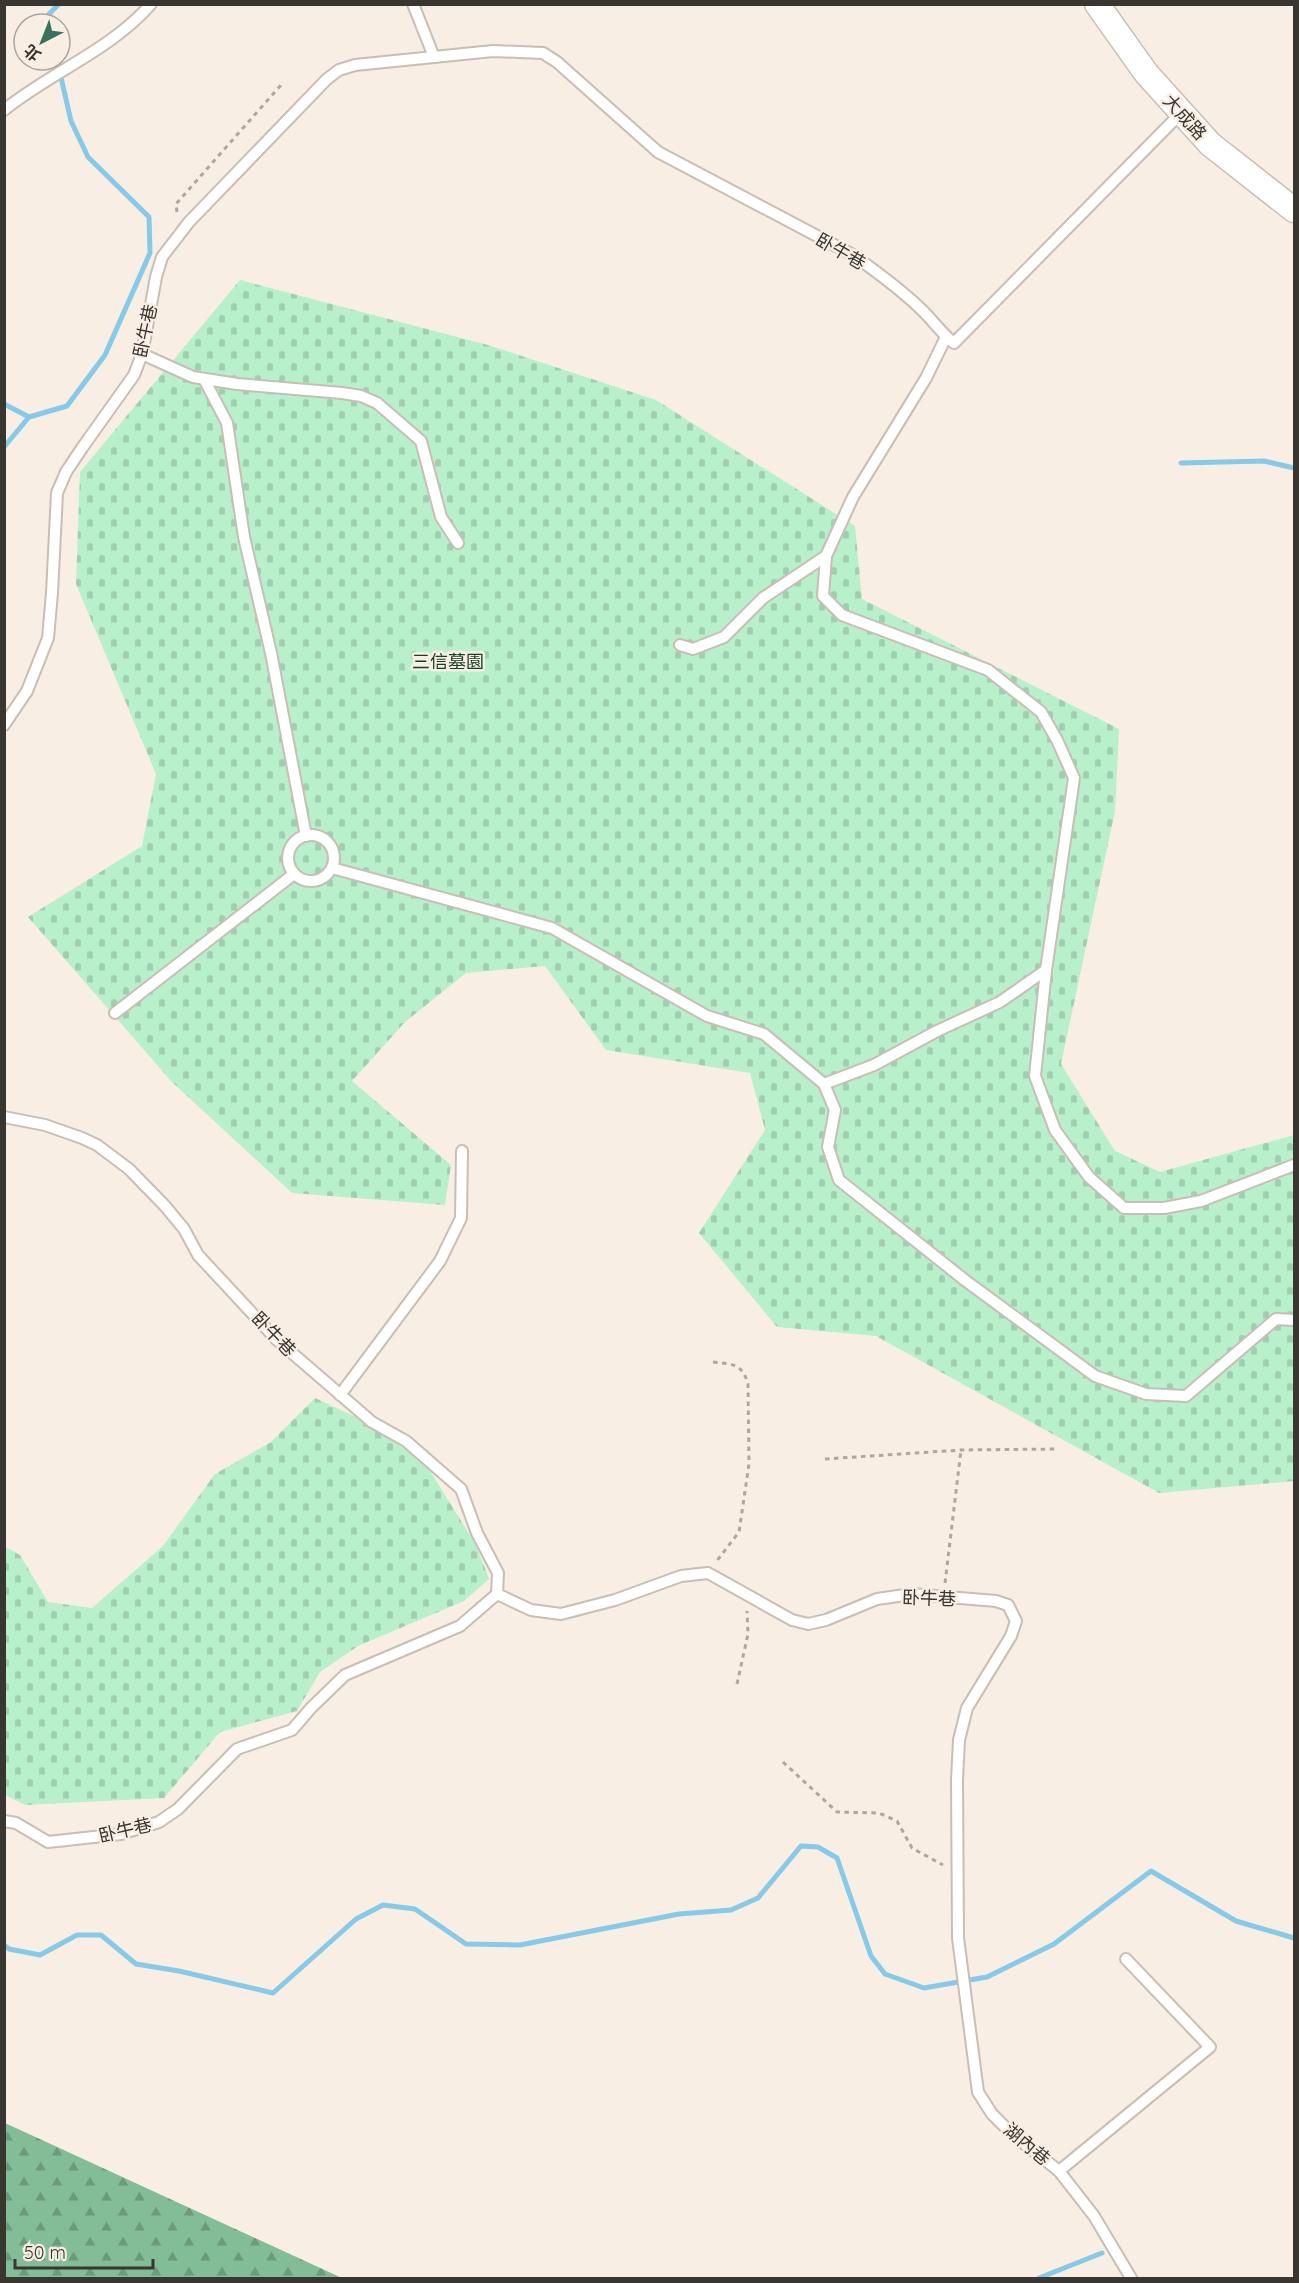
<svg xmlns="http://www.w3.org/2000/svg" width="1299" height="2283" viewBox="0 0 1299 2283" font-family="Quicksand,'Noto Sans TC',sans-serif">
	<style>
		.forest { fill: url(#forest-firs) }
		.cemetery { fill: url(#cemetery-stones) }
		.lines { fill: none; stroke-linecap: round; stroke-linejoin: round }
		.stream { stroke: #86cae8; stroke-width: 5 }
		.service-casing { stroke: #c8beb4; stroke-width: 14 }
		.tertiary-casing { stroke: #c8beb4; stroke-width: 27 }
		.path { stroke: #aea79f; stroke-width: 3; stroke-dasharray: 4.5 4.5; stroke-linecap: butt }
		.service { stroke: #fff; stroke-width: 10 }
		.tertiary { stroke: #fff; stroke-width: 24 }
		.labels { text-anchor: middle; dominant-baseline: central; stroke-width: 5; stroke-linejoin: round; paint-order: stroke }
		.street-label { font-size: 18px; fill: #393531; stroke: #f8eee4 }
		.park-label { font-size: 18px; fill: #124128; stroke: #f8eee4 }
	</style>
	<defs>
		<pattern id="forest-firs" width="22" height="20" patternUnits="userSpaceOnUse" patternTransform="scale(1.5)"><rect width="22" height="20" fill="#82bd98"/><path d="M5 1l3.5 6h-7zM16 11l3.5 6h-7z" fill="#6b9a7d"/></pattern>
		<pattern id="cemetery-stones" width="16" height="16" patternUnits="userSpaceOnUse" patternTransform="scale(1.5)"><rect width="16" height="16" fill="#b8f0cc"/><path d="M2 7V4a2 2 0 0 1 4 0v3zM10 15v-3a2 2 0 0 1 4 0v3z" fill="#9fceb0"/></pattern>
	</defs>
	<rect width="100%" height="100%" fill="#f8eee4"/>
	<polygon class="forest" points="5,2123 342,2278 5,2278"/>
	<g class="cemetery">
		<polygon points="240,280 488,345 656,400 855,526 862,599 1119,729 1115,811 1061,1064 1115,1151 1160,1172 1294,1135 1294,1481 1159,1493 876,1336 777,1327 699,1233 765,1130 750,1073 606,1050 545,966 466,973 405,1022 352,1081 451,1165 445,1205 292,1193 172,1082 28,917 142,846 156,774 76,584 80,472"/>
		<polygon points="315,1398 371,1424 427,1466 476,1545 489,1579 464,1601 358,1646 320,1672 297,1711 220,1732 164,1798 25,1805 5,1795 4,1546 20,1555 48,1602 92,1608 163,1546 215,1474 271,1442"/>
	</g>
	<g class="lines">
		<g class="stream">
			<polyline points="49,24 47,16 59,4"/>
			<polyline points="4,404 29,417 67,406 105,355 150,253 149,217 88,157 71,121 57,60"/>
			<polyline points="4,447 29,417"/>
			<polyline points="1181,463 1264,461 1294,468"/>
			<polyline points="4,1945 9,1949 40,1955 77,1935 101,1935 136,1964 179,1971 273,1993 356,1919 383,1905 415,1909 466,1944 520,1945 679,1914 731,1910 758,1898 801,1846 818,1847 837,1858 871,1956 885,1974 924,1988 987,1977 1054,1944 1151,1871 1236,1921 1294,1938"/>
			<polyline points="1039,2278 1102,2253"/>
		</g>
		<g class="service-casing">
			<g id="service">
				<polyline points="413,4 434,57"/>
				<path d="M4 110C51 72 111 50 151 4"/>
				<polyline points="142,354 193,377 237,384 342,393 361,396 377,403 421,441 441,517 458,543"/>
				<polyline points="204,379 227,423 244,537 271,653 306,836"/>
				<polyline points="680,645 693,649 724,637 763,598 826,556 853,497 926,378 946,337"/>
				<path d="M4 725 27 691 48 638 52 593 57 493 66 472 82 448 134 375 142 354 156 277 162 257 189 222 327 79 339 70 355 65 493 51 543 53 557 62 658 152 853 255C877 272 903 291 924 312 935 323 942 334 954 343L1181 113"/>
				<circle cx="311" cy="858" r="23"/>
				<polyline points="332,868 552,928 707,1016 764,1034 824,1084 835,1110 828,1147 839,1180 966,1281 1095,1376 1146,1394 1186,1396 1276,1319 1294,1320"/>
				<polyline points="1046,970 1035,1076 1055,1130 1089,1177 1124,1208 1164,1208 1201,1201 1294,1165"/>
				<polyline points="115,1013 294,874"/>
				<polyline points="824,1084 874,1065 937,1031 1000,1002 1046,970 1074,778 1057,740 1041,712 988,670 842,615 823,596 826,556"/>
				<polyline points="4,1117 45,1125 82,1138 97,1145 129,1169 165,1206 184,1229 198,1255 277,1340 372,1422 406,1441 461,1489 477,1533 498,1573 497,1594 460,1626 345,1675 311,1708 292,1730 237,1749 178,1809 159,1822 121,1834 48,1842 16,1823 4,1821"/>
				<polyline points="340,1395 440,1261 461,1218 462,1151"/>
				<polyline points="497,1594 531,1610 561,1614 615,1600 681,1576 708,1573 792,1620 808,1624 826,1620 877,1599 912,1594 996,1601 1008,1605 1016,1621 1011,1636 967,1708 959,1740 957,1780 958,1938 978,2092 992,2114 1011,2133 1059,2171 1094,2216 1131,2278"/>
				<polyline points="1059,2171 1210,2047 1126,1959"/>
			</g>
		</g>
		<g class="tertiary-casing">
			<polyline id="tertiary" points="1097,4 1146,73 1210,144 1294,210"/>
		</g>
		<g class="path">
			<polyline points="177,212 176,204 281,85"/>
			<path d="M713 1362C732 1364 742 1363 748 1384L749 1464 739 1532 716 1562"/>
			<polyline points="825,1459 961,1450 1058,1449"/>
			<polyline points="945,1583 961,1450"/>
			<polyline points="737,1684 748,1634 747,1611"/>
			<polyline points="783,1762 837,1812 879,1813 897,1821 912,1848 943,1865"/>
		</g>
		<use href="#service" class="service"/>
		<use href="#tertiary" class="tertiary"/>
	</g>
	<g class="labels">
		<g class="street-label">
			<text transform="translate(1185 117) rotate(48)">大成路</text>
			<text transform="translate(841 251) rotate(30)">卧牛巷</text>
			<text transform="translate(145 331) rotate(-78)">卧牛巷</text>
			<text transform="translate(274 1334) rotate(46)">卧牛巷</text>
			<text transform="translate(929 1598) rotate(2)">卧牛巷</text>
			<text transform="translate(125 1830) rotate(-13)">卧牛巷</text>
			<text transform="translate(1027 2144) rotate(40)">湖內巷</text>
		</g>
		<g class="park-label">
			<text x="448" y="661">三信墓園</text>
		</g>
	</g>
	<rect width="1299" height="2283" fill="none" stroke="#393531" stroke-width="12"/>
	<g transform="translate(42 42) rotate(222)"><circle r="28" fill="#f8eee4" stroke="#aca49c" stroke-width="1.5"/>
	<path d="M0-4.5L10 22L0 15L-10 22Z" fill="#37725c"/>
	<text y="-9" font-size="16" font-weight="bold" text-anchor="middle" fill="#393531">北</text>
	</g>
	<path d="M15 2259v9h138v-9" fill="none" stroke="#393531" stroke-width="3"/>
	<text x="24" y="2259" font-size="18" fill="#393531" stroke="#f8eee4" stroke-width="4.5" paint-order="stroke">50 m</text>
</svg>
